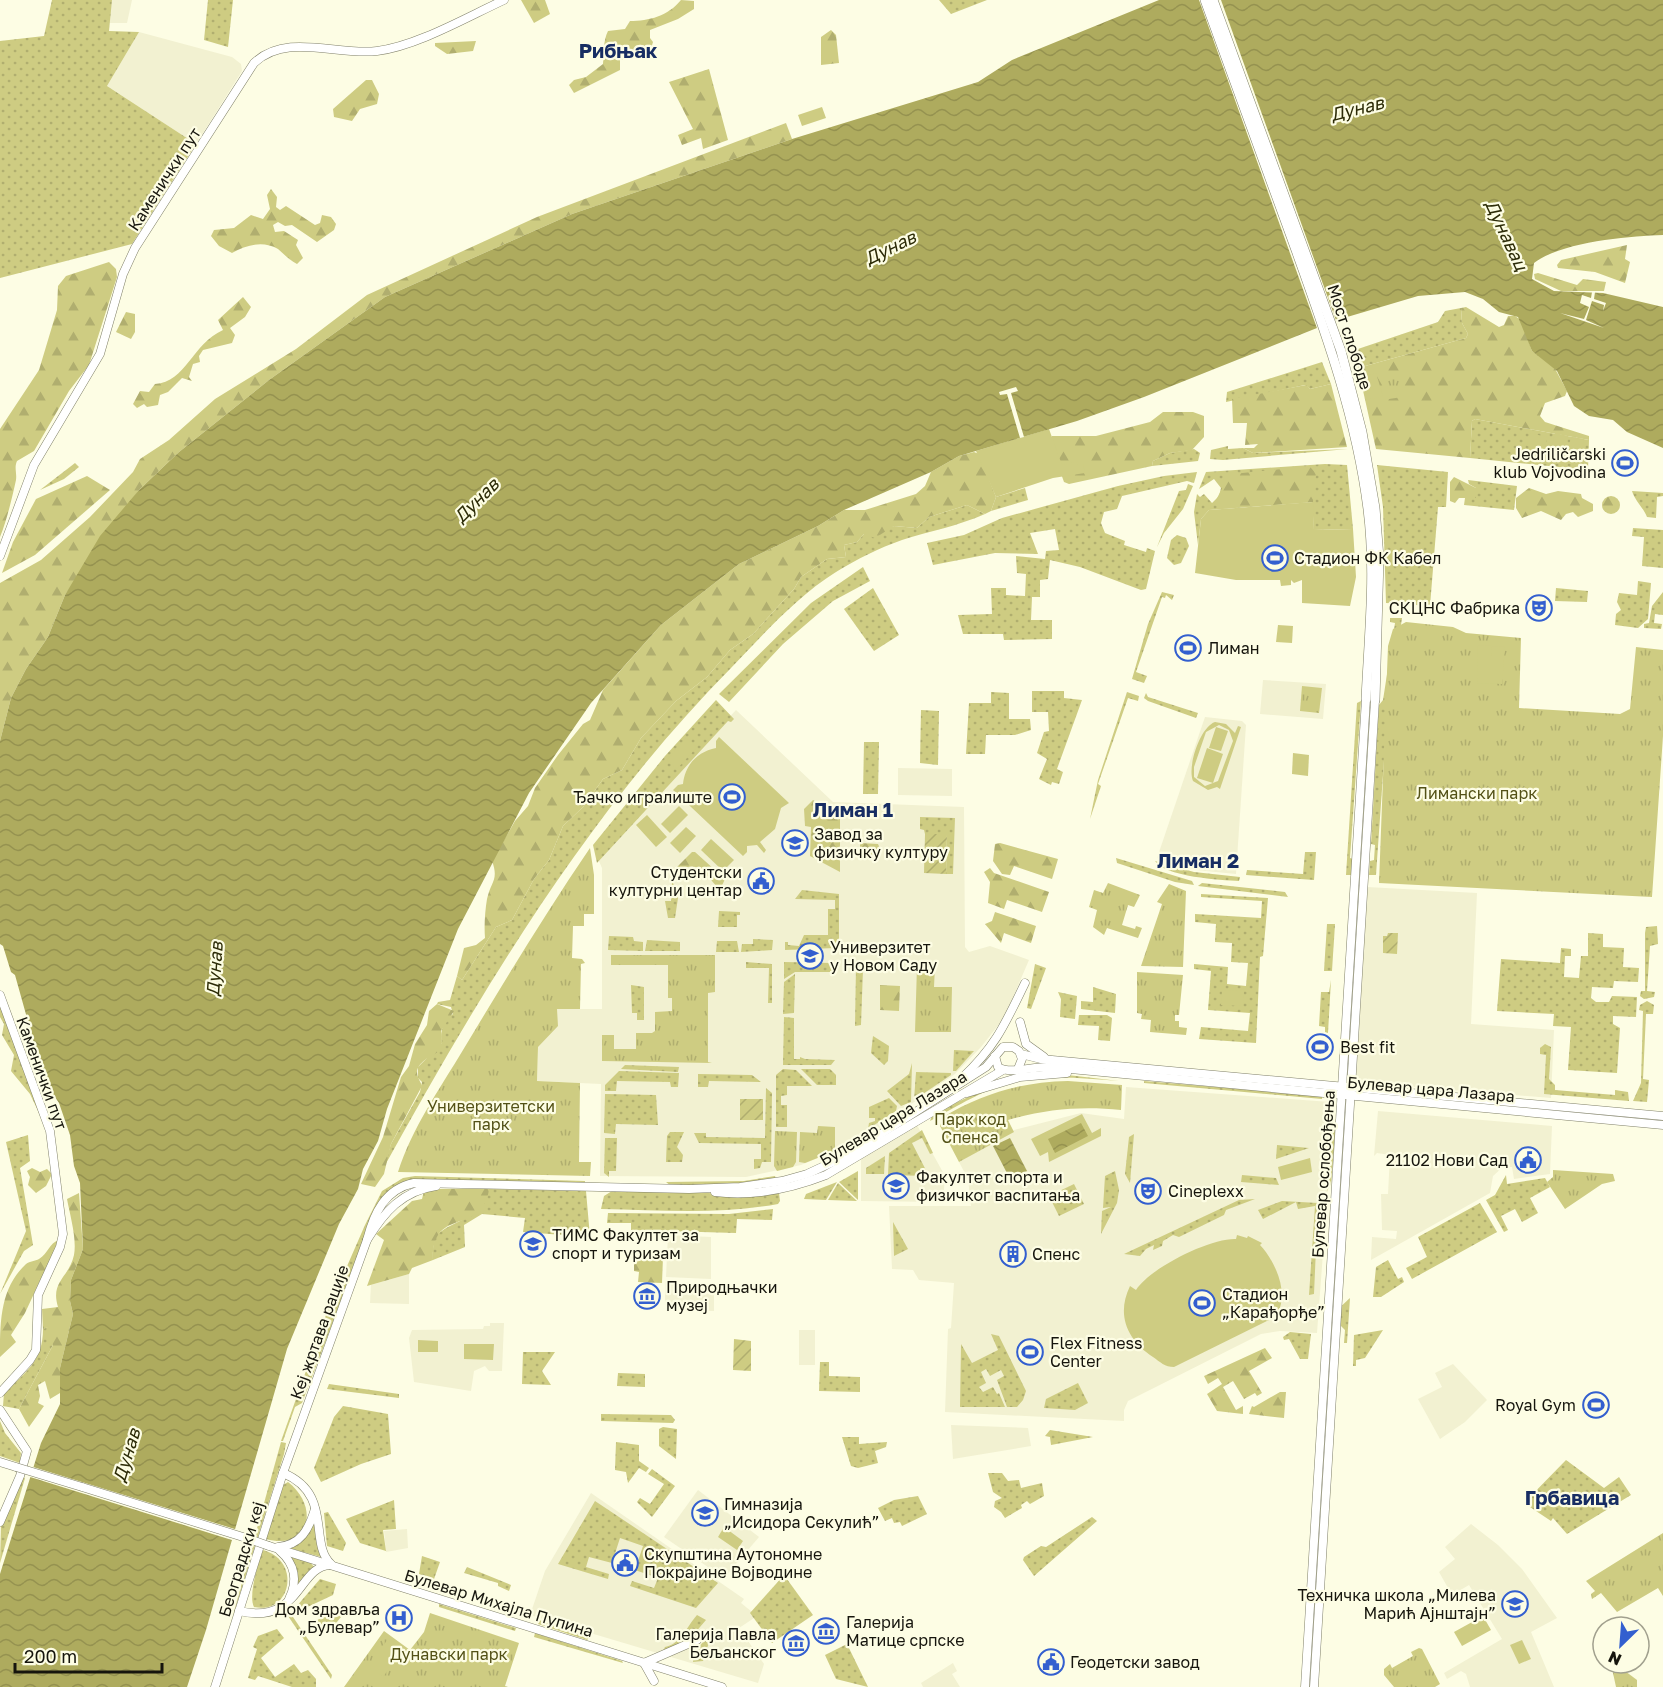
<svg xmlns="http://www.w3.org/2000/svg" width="1663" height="1687" viewBox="0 0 1663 1687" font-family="'Golos Text',sans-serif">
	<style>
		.built { fill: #f2f1d1 }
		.grass { fill: url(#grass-dots) }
		.forest { fill: url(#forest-firs) }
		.park { fill: url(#park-tufts) }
		.garden { fill: url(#garden-furrows) }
		.pitch { fill: #cecc82; fill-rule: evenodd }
		.water { fill: url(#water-waves) }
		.pier { fill: #fdfde4 }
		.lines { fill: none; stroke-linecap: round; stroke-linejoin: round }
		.secondary-casing { stroke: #808069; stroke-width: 9 }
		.highway-casing { stroke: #808069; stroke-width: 10 }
		.secondary { stroke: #fff; stroke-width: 8 }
		.highway { stroke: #fff; stroke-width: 9 }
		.secondary-bridge-casing { stroke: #808069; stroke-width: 9; stroke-linecap: butt }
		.secondary-bridge { stroke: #fff; stroke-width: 8 }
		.labels { text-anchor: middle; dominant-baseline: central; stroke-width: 4.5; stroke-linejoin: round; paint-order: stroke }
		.street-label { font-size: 16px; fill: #16150d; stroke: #fdfde4 }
		.poi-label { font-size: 16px; fill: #16150d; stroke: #fdfde4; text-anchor: start }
		.park-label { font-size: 16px; fill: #535116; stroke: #fdfde4 }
		.water-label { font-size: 18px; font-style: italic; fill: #2d2c08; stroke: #fdfde4 }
		.quarter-label { font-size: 20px; font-weight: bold; fill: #172d63; stroke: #fdfde4 }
	</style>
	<defs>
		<pattern id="grass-dots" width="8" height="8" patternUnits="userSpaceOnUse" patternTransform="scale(1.5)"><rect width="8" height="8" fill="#cecc82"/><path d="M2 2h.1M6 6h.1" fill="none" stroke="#b0ae6f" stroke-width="1.8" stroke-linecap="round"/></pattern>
		<pattern id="forest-firs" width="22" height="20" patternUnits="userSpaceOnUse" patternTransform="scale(1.5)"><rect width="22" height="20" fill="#cecc82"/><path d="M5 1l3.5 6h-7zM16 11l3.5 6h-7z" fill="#b0ae6f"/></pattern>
		<pattern id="park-tufts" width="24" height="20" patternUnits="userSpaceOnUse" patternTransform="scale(1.5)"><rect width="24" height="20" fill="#cecc82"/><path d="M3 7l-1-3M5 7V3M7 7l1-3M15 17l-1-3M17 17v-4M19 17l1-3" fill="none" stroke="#b0ae6f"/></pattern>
		<pattern id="garden-furrows" width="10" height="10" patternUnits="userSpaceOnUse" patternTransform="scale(1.5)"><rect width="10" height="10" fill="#cecc82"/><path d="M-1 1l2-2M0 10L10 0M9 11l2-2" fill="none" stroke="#b0ae6f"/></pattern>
		<pattern id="water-waves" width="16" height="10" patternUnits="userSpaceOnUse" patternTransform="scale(1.5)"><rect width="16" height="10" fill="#aeab5e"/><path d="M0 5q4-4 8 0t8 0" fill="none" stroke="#959250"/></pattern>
	</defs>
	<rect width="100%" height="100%" fill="#fdfde4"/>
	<g class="built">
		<polygon points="112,0 132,0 127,23 108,23"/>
		<polygon points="139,32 232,57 241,64 242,71 196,144 107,86"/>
		<polygon points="1263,680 1326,684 1323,719 1260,714"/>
		<polygon points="736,710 833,802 964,807 965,947 969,952 990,946 1029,960 1004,1018 981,1047 955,1074 907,1107 945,1176 943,1202 861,1201 861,1134 835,1151 801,1165 746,1177 600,1176 601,1084 537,1081 538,1047 557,1009 602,1009 602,868 598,859"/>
		<polygon points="1205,717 1242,721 1246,725 1236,874 1196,870 1157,858"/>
		<polygon points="898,768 952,769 952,796 898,795"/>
		<polygon points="1367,887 1477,893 1471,1024 1554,1030 1551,1098 1356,1082"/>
		<polygon points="1126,1087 1330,1102 1334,1106 1317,1333 1280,1331 1261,1334 1128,1401 1124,1410 1124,1421 945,1412 948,1329 951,1328 954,1283 919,1280 913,1270 892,1269 889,1206 971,1206 968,1179 959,1162 1014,1130 1081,1113 1124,1119"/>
		<polygon points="1378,1111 1552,1126 1550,1174 1514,1179 1512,1167 1503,1167 1493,1176 1490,1193 1371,1260 1372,1237 1396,1239 1397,1231 1382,1230 1381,1194 1388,1194 1390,1155 1377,1153 1374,1156"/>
		<polygon points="668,1235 711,1237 711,1279 666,1277"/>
		<polygon points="409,1274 409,1304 370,1303 371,1285"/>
		<polygon points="665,1282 714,1284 714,1311 665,1310"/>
		<polygon points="490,1323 504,1323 502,1371 489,1371 485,1366 474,1371 471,1391 414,1382 409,1338 412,1330 483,1329 484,1326 490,1326"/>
		<rect x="799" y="1330" width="16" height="35"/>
		<polygon points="1453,1364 1487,1400 1465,1422 1440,1439 1418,1399 1442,1387 1435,1373"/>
		<polygon points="951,1425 1028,1428 1031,1446 953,1459"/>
		<polygon points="698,1490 759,1537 724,1578 664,1537"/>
		<polygon points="591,1493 744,1599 741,1603 757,1616 739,1628 764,1664 758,1683 530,1615 545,1571"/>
		<polygon points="1471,1524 1498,1545 1522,1569 1557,1618 1531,1632 1554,1687 1470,1687 1466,1674 1461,1671 1447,1679 1444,1673 1502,1639 1469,1585 1452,1595 1439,1572 1455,1559 1445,1547"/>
		<polygon points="407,1529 408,1548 386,1552 384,1531"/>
		<polygon points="953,1663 957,1671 952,1674 960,1687 923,1687 921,1683"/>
	</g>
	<g class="grass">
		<polygon points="52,0 112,0 109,31 139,32 107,86 196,144 132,244 0,278 0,41 44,36"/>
		<polygon points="208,0 233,0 228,47 204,40"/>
		<polygon points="939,0 987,0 951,14"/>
		<polygon points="1461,308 1462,323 1468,334 1466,338 1358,368 1352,351 1438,322 1445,311"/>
		<polygon points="1322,362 1331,384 1310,389 1305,385 1226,402 1227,392"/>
		<polygon points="1475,419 1589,440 1588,470 1470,458 1472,421"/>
		<polygon points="1228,446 1228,449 1243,448 1253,453 1348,449 1223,460 1210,459 1211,450"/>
		<polygon points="1194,449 1200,453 1198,461 1152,466 1153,461 1170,453"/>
		<polygon points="75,463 79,467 64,479 40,490"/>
		<polygon points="1325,464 1347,465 1353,529 1314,530 1312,502 1209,510 1201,519 1198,545 1194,512 1197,494 1200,497 1204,494 1212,503 1219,496 1221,488 1214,479 1199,489 1206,472"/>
		<polygon points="1377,465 1448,472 1446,507 1438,507 1430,606 1386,603 1383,507"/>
		<polygon points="1197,472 1194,483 1187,481 1122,496 1117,509 1104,512 1101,523 1105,533 1125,541 1124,545 1146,552 1147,548 1155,551 1146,589 1141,590 1080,567 1050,560 1048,579 1040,580 1040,597 1032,597 1031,620 1052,620 1052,639 1004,640 1003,634 963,634 958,615 992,614 991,588 1006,588 1006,595 1025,596 1026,574 1017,573 1016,556 1045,559 1046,551 1059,550 1055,529 1030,533 1038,554 995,553 933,565 927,543 964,535 1002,518 1118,486 1164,476"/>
		<polygon points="1468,480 1517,486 1514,510 1464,505 1465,498 1476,498 1476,488 1469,484"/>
		<polygon points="1188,484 1193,486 1183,509 1164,533 1157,547 1179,491 1186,490"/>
		<polygon points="1025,488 1028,500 991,511 996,497"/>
		<path d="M1632 491 1663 493V496L1657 497 1656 518 1647 517C1643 507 1635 501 1632 491Z"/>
		<path d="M967 505 985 514C958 526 930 531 902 540 879 548 857 559 836 572 796 597 764 634 731 668 587 814 483 988 384 1167L391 1144 420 1092 422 1082 418 1078V1067L442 1043C439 1032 444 1020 453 1014L451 1007 437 1004 438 1002 450 1000 457 976 462 980 496 927 512 920 534 879 549 860 563 826 583 807 603 779 622 770 641 738 676 701 707 677 730 650 753 634 794 589 801 577 827 559 846 557 844 545 857 542 864 534 894 526 917 528 929 517Z"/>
		<polygon points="1633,528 1663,530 1663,568 1642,566 1644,537 1632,536"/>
		<polygon points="1177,535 1186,538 1189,546 1181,563 1174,565 1167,558 1171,540"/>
		<polygon points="863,567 870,581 833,601 783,644 729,702 719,694 811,603"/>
		<polygon points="1638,581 1651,583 1648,619 1638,628 1615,625 1616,614 1621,610 1617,602 1619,593 1637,595"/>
		<polygon points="873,588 899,635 874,651 844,609"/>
		<polygon points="1556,588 1588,591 1587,602 1555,601"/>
		<polygon points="1162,592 1174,595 1172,600 1166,595 1165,598 1162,597 1136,672 1147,676 1144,683 1132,679 1148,624"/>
		<polygon points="1663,592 1663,615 1655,614 1654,623 1662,624 1661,629 1644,628 1644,624 1649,623 1652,606"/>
		<polygon points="1390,618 1402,618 1401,625 1386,732 1376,875 1369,875 1370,861 1374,860 1375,845 1371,844 1379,705 1383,700 1395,623 1390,622"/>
		<polygon points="1032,691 1064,691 1064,698 1082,700 1057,769 1063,772 1059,784 1052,782 1051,785 1039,779 1047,759 1037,753 1044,732 1049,731 1048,712 1032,712"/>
		<polygon points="991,692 1009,693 1009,719 1030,719 1031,730 1015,735 986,735 985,754 966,754 969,703 991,703"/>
		<polygon points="1127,692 1139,696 1138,701 1128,698 1098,784 1101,786 1090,819 1098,780"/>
		<polygon points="1146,693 1148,697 1198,713 1196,718 1148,701 1144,698"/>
		<polygon points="716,700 734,719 731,722 728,721 597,863 593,845 665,756"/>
		<polygon points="1361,701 1350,858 1353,859 1351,875 1346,875 1357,703"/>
		<polygon points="921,710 939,711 938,765 920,763"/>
		<polygon points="864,742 879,742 878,794 863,794"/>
		<polygon points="920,817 955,818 953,874 946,874 947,834 925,834 924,830 920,829"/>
		<polygon points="1305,852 1316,852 1314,880 1246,875 1247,870 1303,874"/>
		<polygon points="1116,858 1192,881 1194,885 1175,882 1117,863"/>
		<path d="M1155 861 1194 872 1240 877 1239 881C1221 880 1165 877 1155 861Z"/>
		<polygon points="672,880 678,898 675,918 668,918 665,901 671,901"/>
		<polygon points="1202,883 1285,892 1288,897 1198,886"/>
		<polygon points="802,890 839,894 839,944 835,948 785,950 785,942 788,942 788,945 799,946 804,935 828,935 828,909 835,909 835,900 795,899"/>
		<polygon points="1201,894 1268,898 1263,956 1260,957 1256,1043 1199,1039 1201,1027 1248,1031 1250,1013 1208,1010 1211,971 1194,969 1194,964 1228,967 1227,984 1246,986 1248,963 1231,962 1232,943 1215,942 1216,924 1195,922 1195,914 1261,918 1262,901 1201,897"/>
		<polygon points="719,911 740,912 740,915 737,915 737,927 718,927"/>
		<polygon points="1327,924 1335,924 1332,971 1324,971"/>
		<polygon points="1657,926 1658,944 1650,946 1647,991 1655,992 1654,997 1644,999 1640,996 1641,991 1645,991 1645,933 1646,927"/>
		<polygon points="1588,933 1603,934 1603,947 1624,948 1623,967 1639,968 1638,982 1614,981 1613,988 1592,987 1591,998 1596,1002 1609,1002 1612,996 1637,997 1636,1017 1613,1016 1613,1024 1620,1028 1617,1073 1568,1070 1571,1027 1553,1026 1554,1014 1497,1011 1501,959 1560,963 1561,948 1571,949 1571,956 1565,956 1564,977 1579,978 1581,956 1588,956"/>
		<polygon points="609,936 633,937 634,941 643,942 643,951 608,950"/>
		<polygon points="753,939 773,940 772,950 741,952 742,944 753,944"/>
		<polygon points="647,940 680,942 680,951 645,951"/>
		<polygon points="717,941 737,941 739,952 716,952"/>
		<polygon points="746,962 772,964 772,1003 768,1003 769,968 746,968"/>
		<polygon points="784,962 833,963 835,972 795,972 784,979"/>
		<polygon points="1035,964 1046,968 1031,1009 1027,1008"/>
		<polygon points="856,967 863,969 861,1025 855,1026"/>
		<polygon points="795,974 794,1013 783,1014 784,982"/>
		<polygon points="1331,980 1328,1033 1325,1032 1325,1027 1319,1026 1321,992 1329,992"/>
		<polygon points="631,985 644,987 644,1020 637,1020 637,1013 632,1013"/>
		<polygon points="1093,987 1116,994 1115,1013 1081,1009 1081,1001 1093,1002"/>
		<polygon points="1058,992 1077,996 1075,1019 1060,1017 1061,999"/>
		<polygon points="0,1001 40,1111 39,1113 30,1094 11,1071 14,1055 2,1035 4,1024 0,1017"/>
		<polygon points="1647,1001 1654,1005 1653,1014 1646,1014 1643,1079 1649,1080 1647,1102 1633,1101 1641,1083 1643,1011 1639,1010 1640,1005"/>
		<polygon points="1079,1015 1107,1015 1112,1018 1110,1041 1098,1040 1099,1026 1078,1025"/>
		<polygon points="784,1017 794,1018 794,1059 800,1059 800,1057 805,1059 835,1060 831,1065 783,1065"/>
		<polygon points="873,1036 889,1046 888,1061 884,1065 871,1053"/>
		<polygon points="1545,1044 1551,1047 1549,1079 1555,1085 1555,1090 1615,1095 1615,1090 1628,1092 1629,1101 1544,1094 1546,1055 1540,1054 1540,1048"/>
		<polygon points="954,1050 974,1051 956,1071 953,1071"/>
		<polygon points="912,1063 911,1102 901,1106 887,1091 909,1074"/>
		<polygon points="625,1065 679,1067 678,1072 621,1069"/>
		<polygon points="783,1069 796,1070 812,1086 787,1086 787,1095 781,1096 781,1105 787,1105 787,1127 776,1127 776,1075"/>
		<polygon points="801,1069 830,1069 836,1075 836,1085 817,1085"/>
		<polygon points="619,1071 679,1073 678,1087 671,1087 670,1082 617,1081 616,1091 605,1091 605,1085"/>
		<polygon points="916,1072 951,1073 951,1075 914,1100"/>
		<polygon points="698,1074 752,1075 761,1082 709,1081 708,1087 698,1087"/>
		<path d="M1059 1074 1119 1081C1085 1079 1049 1074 1016 1082 985 1088 958 1106 930 1121L932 1116C978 1089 1007 1082 1059 1074Z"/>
		<polygon points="1144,1081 1322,1096 1322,1099 1144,1083"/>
		<polygon points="766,1088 772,1093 771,1162 762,1162 760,1168 754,1169 754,1159 761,1159 761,1144 699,1143 694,1133 706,1133 706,1137 765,1138"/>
		<polygon points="605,1094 656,1095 658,1125 616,1124 615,1134 604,1133"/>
		<polygon points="889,1098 897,1106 896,1111 868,1129 869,1123 875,1121 875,1118 869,1118 869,1107"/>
		<polygon points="1332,1126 1336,1126 1331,1184 1327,1191"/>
		<polygon points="922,1130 933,1153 930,1154 922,1138 912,1143 929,1176 888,1175 889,1153"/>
		<polygon points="670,1132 684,1132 677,1147 683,1155 682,1162 666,1162 667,1136"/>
		<polygon points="1134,1134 1130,1183 1125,1174 1129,1137"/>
		<polygon points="28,1135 30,1161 20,1168 33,1245 24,1251 0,1294 26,1231 6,1142"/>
		<polygon points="605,1138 617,1138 616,1171 609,1171 609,1177 604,1173"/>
		<polygon points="1277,1145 1309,1148 1276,1159"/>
		<polygon points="885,1156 884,1174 866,1174 866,1168"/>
		<polygon points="858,1171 858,1200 839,1182"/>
		<polygon points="1115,1171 1119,1190 1117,1203 1101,1234 1102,1211 1111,1207 1103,1208 1105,1176"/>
		<polygon points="1242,1175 1276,1178 1279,1185 1241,1182"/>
		<polygon points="1506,1175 1507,1184 1545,1178 1550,1187 1530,1198 1538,1213 1522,1222 1515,1209 1501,1216 1508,1230 1504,1232 1486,1200 1495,1195"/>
		<polygon points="415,1176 585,1181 585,1186 414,1183 388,1196 354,1267 302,1403 295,1407 283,1441 281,1441 327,1312 365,1225 382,1191 403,1178"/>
		<polygon points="775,1176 776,1179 744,1184 671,1186 666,1182 744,1181"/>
		<polygon points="837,1182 826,1200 804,1199 806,1194"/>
		<polygon points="838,1183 857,1201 828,1200"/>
		<polygon points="1074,1184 1084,1204 1059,1216 1049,1196"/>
		<path d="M489 1189 586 1191 590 1237 523 1232 525 1218 482 1214 464 1225 465 1247 433 1260C432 1233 438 1232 460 1221 470 1216 482 1198 489 1189Z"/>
		<path d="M612 1191H693L741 1197 779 1193 780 1201 778 1204C719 1215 660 1210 601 1209L604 1196Z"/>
		<polygon points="1255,1199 1226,1210 1224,1215 1179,1237 1173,1235 1163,1241 1162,1246 1153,1250 1154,1245 1146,1249 1140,1256 1124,1254 1239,1200"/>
		<polygon points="1282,1201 1318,1203 1314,1294 1309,1295 1315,1206 1298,1209 1296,1202 1263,1219 1258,1210"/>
		<polygon points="1480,1203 1497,1232 1412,1279 1406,1268 1427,1257 1418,1237"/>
		<polygon points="773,1209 772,1220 737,1219 736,1233 631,1230 631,1223 607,1223 608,1213 729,1214"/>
		<polygon points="893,1222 908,1249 894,1256"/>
		<polygon points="1388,1260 1398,1279 1402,1277 1404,1282 1381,1297 1373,1297 1376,1267"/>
		<polygon points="1350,1298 1347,1343 1344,1343 1345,1330 1336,1321 1337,1310"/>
		<path d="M50 1326 53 1345 19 1409 3 1406 4 1393C26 1372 43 1361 43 1329Z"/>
		<polygon points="1383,1330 1365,1358 1356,1360 1356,1366 1353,1366 1354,1335"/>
		<polygon points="1290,1332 1311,1334 1308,1359 1300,1359 1289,1339 1284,1340 1283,1337"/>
		<polygon points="991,1334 999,1336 1026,1391 1023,1400 1017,1407 1007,1407 997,1380 1004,1376 1001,1370 990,1376 986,1369 981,1372 986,1383 979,1387 983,1392 993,1387 997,1394 999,1393 1005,1407 960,1407 961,1344 972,1363 998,1350"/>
		<polygon points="523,1352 555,1352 542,1371 551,1385 522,1384"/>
		<polygon points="820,1362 829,1362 829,1376 860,1377 860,1392 819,1391"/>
		<polygon points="618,1373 645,1374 645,1387 617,1386"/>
		<polygon points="1078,1383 1088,1403 1075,1410 1044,1408 1046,1399"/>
		<polygon points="329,1384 399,1394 399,1398 327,1389"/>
		<polygon points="343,1406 388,1414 391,1454 361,1464 321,1482 314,1468 334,1417"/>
		<polygon points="601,1414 671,1415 675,1420 673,1423 601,1421"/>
		<polygon points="0,1421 5,1433 21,1453 20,1463 0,1456"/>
		<polygon points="663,1427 677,1429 676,1459 659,1446 659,1429"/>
		<polygon points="1050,1430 1093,1437 1051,1445 1050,1437 1045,1436"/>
		<polygon points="842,1437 859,1437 859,1444 887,1442 886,1447 875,1451 878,1463 858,1468 851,1466"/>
		<polygon points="281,1442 286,1443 284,1454 231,1622"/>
		<polygon points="616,1442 639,1445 639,1461 649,1468 646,1472 639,1468 628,1483 626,1472 615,1470"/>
		<polygon points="1566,1460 1604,1488 1619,1477 1631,1495 1567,1534 1553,1518 1551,1521 1524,1503"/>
		<polygon points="652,1469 675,1486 652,1517 637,1502 640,1498 650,1504 664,1484 648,1474"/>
		<polygon points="988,1473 1002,1473 1008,1481 1019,1480 1021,1488 1042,1483 1044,1496 1030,1504 1027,1501 1021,1505 1022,1508 1005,1518 1001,1512 994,1507 995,1501 1002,1498 993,1492"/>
		<polygon points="21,1476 25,1478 0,1563 1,1525"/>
		<path d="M288 1482C320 1507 310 1551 266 1539L283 1485Z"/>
		<polygon points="918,1496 927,1514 902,1526 900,1522 894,1523 892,1518 885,1521 878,1508 894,1500"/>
		<polygon points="394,1500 396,1529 383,1530 386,1551 360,1543 346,1519"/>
		<polygon points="595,1501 718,1583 696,1608 630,1586 632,1581 654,1588 658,1578 635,1570 643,1546 620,1538 612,1563 589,1557 586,1567 609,1574 608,1579 558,1564"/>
		<polygon points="328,1512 346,1543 343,1551 327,1546 324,1513"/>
		<polygon points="316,1516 321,1557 289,1548 308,1535"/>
		<polygon points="1092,1517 1097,1521 1034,1576 1023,1560 1024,1557 1041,1546 1046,1547"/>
		<path d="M263 1550C302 1561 291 1615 254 1607 248 1596 258 1563 263 1550Z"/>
		<polygon points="422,1556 440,1562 434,1579 419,1574"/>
		<polygon points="290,1557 310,1562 314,1567 297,1589"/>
		<polygon points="467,1567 511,1585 509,1591 498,1586 498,1583 464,1573"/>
		<polygon points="784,1575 813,1615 772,1643 750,1613"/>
		<polygon points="320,1579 336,1584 333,1595 299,1611 296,1607"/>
		<polygon points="439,1604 516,1628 515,1631 439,1607"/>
		<polygon points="336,1612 341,1617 328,1633 326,1633 317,1620"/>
		<polygon points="291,1614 332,1675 331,1679 288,1616"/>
		<path d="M697 1615 706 1620 688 1641 663 1651 665 1647C681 1644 687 1626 697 1615Z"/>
		<polygon points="539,1620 588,1636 589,1638 587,1640 538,1624"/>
		<polygon points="277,1629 284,1638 261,1658 275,1677 294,1664 301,1673 308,1670 316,1679 316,1687 292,1687 258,1676 255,1680 248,1678 257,1649 253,1647 258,1636"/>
		<polygon points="713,1630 703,1661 693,1662 694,1653"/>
		<polygon points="535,1633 622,1661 623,1663 534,1637"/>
		<polygon points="847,1644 866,1683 868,1687 836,1679 825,1655"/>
	</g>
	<g class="forest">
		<polygon points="521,0 545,0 550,14 534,23"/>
		<path d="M681 0 694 1V9L678 19 650 30V38L653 42 649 56 620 60V70L574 93 569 85 574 80 586 77 603 64C604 52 603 41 608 31L625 29 630 21C649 21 668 16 681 0Z"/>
		<polygon points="831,30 836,35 839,63 821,65 821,37"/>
		<polygon points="476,41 473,51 447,54 435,46 435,43"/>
		<polygon points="709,69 728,140 703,149 701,138 682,145 678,135 693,129 669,82"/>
		<polygon points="366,80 372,80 379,94 377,104 360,109 352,121 334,117 333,109"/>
		<polygon points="786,123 792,139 572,214 385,297 269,380 179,452 139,490 65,595 48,637 26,669 11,698 0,741 0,583 41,560 90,517 133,472 140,459 169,440 215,399 296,349 367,295 537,217"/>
		<path d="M271 189 277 197 276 207 280 210 286 206 315 225 320 223 322 215 331 217 336 224 334 230 317 242 292 225 285 226 278 222 273 225 275 232 284 231 298 240 296 245 303 258 297 264C289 260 284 254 278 249 263 240 246 245 232 253L219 246 211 236 214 230 234 228 251 215 263 219 270 209 267 195Z"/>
		<polygon points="1627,245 1625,259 1630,262 1625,283 1595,272 1558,268 1557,265 1561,260"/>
		<path d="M109 262 116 269 117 277 89 365 69 391 34 451 17 461C14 468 17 472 16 480 12 498 7 520 0 537V429L39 370 57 310 58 286 66 276Z"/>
		<polygon points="1538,273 1577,285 1583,279 1606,282 1604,291 1561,291 1535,279 1534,274"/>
		<path d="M243 297 251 307 245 317 230 328 235 335 232 343 203 350 199 356 200 362 193 364 189 377 192 381 182 378 168 392 160 395 158 405 147 407 144 404 137 408 133 404 140 391 149 392 155 384C186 382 192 344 223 330L218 320Z"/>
		<polygon points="1466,307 1499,327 1504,325 1508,316 1515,316 1521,320 1532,351 1553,365 1567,391 1565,396 1545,403 1540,416 1545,422 1589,436 1589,440 1475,419 1472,421 1470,458 1376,449 1358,368 1466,338 1468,334 1462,323 1461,308"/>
		<polygon points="126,312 135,314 135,332 131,339 116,332"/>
		<polygon points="1331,384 1347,447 1253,453 1243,448 1254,448 1258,444 1245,445 1247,423 1233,423 1232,399 1306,385 1310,389"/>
		<polygon points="1163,412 1193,412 1204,416 1204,437 1192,450 1170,453 1153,461 1152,466 1069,484 1064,482 1049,440 1052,436 1096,436 1150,422"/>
		<path d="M974 452 979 454 996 497 991 511 985 514 967 505 929 517 917 528 894 526 875 538 864 534 857 542 844 545 846 557 827 559 801 577 794 589 753 634 730 650 707 677 676 701 641 738 622 770 603 779 583 807 563 826 549 860 534 879 512 920 496 927 462 980 457 976 464 948 476 945 485 938C484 926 485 911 487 899 491 881 499 880 492 861L515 821 528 806 535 788 558 755 583 724 590 720 603 690 661 625 739 564 818 526 844 510H865L916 494 925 486 931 472 959 456Z"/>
		<polygon points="1302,467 1310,467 1316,473 1313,502 1219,509 1216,500 1225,483 1223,475"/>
		<polygon points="87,476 110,490 35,555 2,573 13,542 36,499"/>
		<polygon points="1454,477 1476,488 1476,498 1459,498 1455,503 1450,501 1450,482"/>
		<polygon points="1529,488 1546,494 1558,491 1581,494 1582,498 1593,504 1593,511 1578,517 1573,512 1566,514 1561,520 1541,511 1522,518 1516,508 1516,498"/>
		<circle cx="1611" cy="505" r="9"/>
		<polygon points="813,800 825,808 840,813 840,872 810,856 811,827 805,826 804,809"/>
		<polygon points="860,843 878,844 881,851 877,855 860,855"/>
		<polygon points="1000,843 1058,859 1052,879 1014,866 1010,875 1002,874 993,861 995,844"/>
		<path d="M692 852H695L725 879 720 890C705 874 696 855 676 875L672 872Z"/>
		<polygon points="990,868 994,873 1049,892 1042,912 1007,900 1004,909 988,903 990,882 984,872"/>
		<polygon points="995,912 1036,926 1031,943 1004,933 1001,943 985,924 992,921"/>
		<polygon points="880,985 900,986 899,1011 880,1010"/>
		<path d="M437 1004 454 1011 441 1031 442 1043 438 1052C430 1057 413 1064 418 1077 419 1080 421 1083 422 1086L391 1144 384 1174 375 1187 361 1184 383 1137 401 1077 409 1066 415 1044 427 1025 429 1011Z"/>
		<polygon points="32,1168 40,1172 47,1169 52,1174 46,1186 36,1193 28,1185 30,1177 27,1171"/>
		<path d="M439 1189H489C483 1237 431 1205 433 1260L412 1268 409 1274 367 1286 384 1240 376 1234 412 1201 422 1199 424 1191Z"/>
		<path d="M79 1193 83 1249 71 1280 70 1301 73 1314 60 1368V1393L50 1399 45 1381 38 1385 40 1396 38 1403 44 1406 29 1427 19 1409 53 1345 46 1334 49 1327 43 1329 42 1309 58 1307C50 1281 69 1278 74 1255 77 1239 70 1215 67 1199Z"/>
		<path d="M59 1240 25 1313 11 1335 16 1342 0 1357C0 1322 0 1288 26 1264 30 1261 35 1261 39 1259 48 1254 49 1243 59 1240Z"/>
		<polygon points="634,1256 663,1257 662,1283 638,1282 639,1272 634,1271"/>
		<polygon points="1265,1348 1272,1358 1249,1371 1262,1393 1257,1396 1255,1393 1244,1399 1233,1381 1223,1387 1236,1410 1243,1406 1243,1414 1217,1411 1207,1394 1222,1384 1218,1378 1208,1384 1204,1376"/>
		<polygon points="1280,1392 1286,1392 1284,1418 1249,1414 1252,1406 1254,1407"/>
	</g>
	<g class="park">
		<polygon points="1398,373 1402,397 1389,399 1385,375"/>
		<polygon points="1406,622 1453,627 1466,633 1521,638 1519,708 1620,714 1630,709 1636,647 1663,650 1663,736 1652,897 1379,883 1388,646 1393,629"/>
		<polygon points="1302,686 1322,688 1319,713 1300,711"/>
		<path d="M590 848 594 875V914H584V926H573L572 958 582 959 585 963 581 964 580 1009H557L558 1026 538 1047 537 1081 580 1083 579 1162H591L590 1176 398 1172C412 1128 439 1090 463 1050 504 982 545 914 590 848Z"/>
		<polygon points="1108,883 1140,895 1134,907 1128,905 1122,925 1135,929 1136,926 1142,928 1138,938 1107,928 1104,935 1093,927 1097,910 1089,907 1094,890 1103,893"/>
		<polygon points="1169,884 1186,891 1183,967 1141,966 1162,904 1157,902"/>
		<polygon points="611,955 715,955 715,992 708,993 708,1062 712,1063 602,1061 602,1035 614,1035 614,1049 636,1049 636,1033 652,1033 655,1031 655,1012 672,1011 672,998 668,998 668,965 611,965"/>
		<polygon points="917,966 935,966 934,987 952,987 951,1032 915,1032"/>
		<polygon points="1137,972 1183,975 1179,1015 1175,1015 1175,1021 1179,1021 1179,1027 1187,1028 1186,1035 1150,1032 1151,1020 1141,1019 1142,1014 1137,1013"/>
		<path d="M1068 1081 1122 1085 1121 1110C1081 1106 1047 1109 1008 1120L1014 1132 959 1162 940 1126 943 1117C983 1093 1022 1082 1068 1081Z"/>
		<polygon points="818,1126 835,1127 835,1151 805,1163 799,1162 800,1132 817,1133"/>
		<polygon points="775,1131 797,1132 796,1162 793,1167 777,1171 774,1166"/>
		<polygon points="1553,1170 1613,1174 1615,1181 1602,1184 1565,1209 1547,1182 1553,1177"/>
		<polygon points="1663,1533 1663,1596 1658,1588 1617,1612 1601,1593 1592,1599 1591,1594 1595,1591 1586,1581"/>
		<polygon points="430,1613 519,1643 505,1686 508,1687 344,1687 384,1631 410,1650 424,1632"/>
		<polygon points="1419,1648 1422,1649 1440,1684 1435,1687 1394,1687 1384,1675 1384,1669 1390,1664 1392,1668 1413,1656 1411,1652"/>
		<polygon points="1617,1665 1637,1680 1637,1687 1616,1687 1613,1673"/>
	</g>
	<g class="garden">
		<polygon points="925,834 947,834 946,874 924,873"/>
		<polygon points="1388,933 1398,933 1397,954 1383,953 1383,936 1387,936"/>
		<rect x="740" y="1099" width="23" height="21"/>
		<polygon points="734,1339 751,1341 751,1371 733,1370"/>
	</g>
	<g class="pitch">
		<polygon points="822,107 826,118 802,126 798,115"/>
		<polygon points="1376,373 1383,396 1371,399 1364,377"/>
		<polygon points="1049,429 1062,465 1076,462 1077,465 1083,464 1085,473 1053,478 996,497 976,451"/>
		<polygon points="1530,433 1547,437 1545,450 1527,446"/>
		<polygon points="1555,433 1568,436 1564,454 1551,451"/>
		<polygon points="1571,437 1584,439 1580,457 1567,454"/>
		<polygon points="1313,502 1314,530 1353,529 1356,577 1350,606 1302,603 1302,580 1294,583 1291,580 1291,585 1281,586 1280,580 1236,580 1195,573 1201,519 1209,510"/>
		<polygon points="1278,625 1293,626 1292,643 1276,642"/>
		<polygon points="1478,645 1491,646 1491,657 1492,646 1505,647 1502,684 1477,683"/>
		<path d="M1215 722 1226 724 1235 733 1238 726 1241 727 1220 789 1217 787 1208 790 1193 781C1187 767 1200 727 1215 722ZM1219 725 1229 730 1233 741 1218 781 1205 786 1194 777V767L1206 732Z"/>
		<polygon points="1216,727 1228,731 1221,751 1209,748"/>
		<path d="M719 737 789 803 781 808 775 829 760 842 766 850 764 853 757 845 747 846V852L743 856 673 790 678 785 683 784C685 765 697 752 716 748V741Z"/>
		<polygon points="686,738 697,747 677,769 667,760"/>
		<polygon points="1207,748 1223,754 1213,783 1197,778"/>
		<polygon points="1293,753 1309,755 1308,776 1292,774"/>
		<polygon points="679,806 688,815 670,833 661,824"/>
		<polygon points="647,815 667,837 656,847 636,825"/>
		<polygon points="686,827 696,836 680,853 670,843"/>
		<polygon points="711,839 734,860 723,871 701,850"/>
		<polygon points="1222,990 1244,991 1243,1006 1221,1005"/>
		<polygon points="1082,1114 1092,1133 1101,1128 1101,1136 1049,1162 1048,1152 1040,1156 1031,1139"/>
		<polygon points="1310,1158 1312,1172 1281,1180 1278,1167"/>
		<path d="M1237 1235 1247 1238 1248 1236 1262 1243 1260 1245C1276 1262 1291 1296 1275 1317L1174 1367C1165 1367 1160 1362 1153 1357 1127 1340 1116 1315 1130 1286L1136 1290C1150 1268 1210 1238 1236 1239Z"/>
		<polygon points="418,1340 438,1341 438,1352 418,1352"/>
		<polygon points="464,1344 494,1344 493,1360 464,1359"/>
		<polygon points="724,1527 743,1541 737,1550 718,1537"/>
		<polygon points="1483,1616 1491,1630 1462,1646 1454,1632"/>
		<polygon points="388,1639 403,1649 383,1677 368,1666"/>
		<polygon points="1522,1640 1531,1659 1519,1664 1510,1645"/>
	</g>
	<g class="water">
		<path d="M1159 0H1663V235C1629 236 1561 242 1534 263L1532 279 1554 291 1603 293 1663 307V448L1627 432 1613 420 1589 416 1574 406 1557 371 1532 351 1518 317 1499 312 1483 299 1465 292 1418 296 1337 320 1144 397 1077 421 959 456 931 472 844 510 818 526 739 564 661 625 591 703 529 793 458 929 387 1109 378 1141 363 1169 358 1189 339 1224 287 1349 206 1630 187 1687H0V1574L41 1443 60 1404V1368L73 1314 70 1301 71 1280 83 1249 80 1183 74 1166 70 1135 59 1103 45 1082 39 1052 34 1043 15 975 11 972 3 946 0 944V741L11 698 26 669 48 637 65 595 100 536 139 490 179 452 269 380 385 297 572 214 792 139 978 82 1012 60Z"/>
		<polygon points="1081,1123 1088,1136 1055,1153 1048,1139"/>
		<polygon points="1010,1138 1027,1171 1010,1179 993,1146"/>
	</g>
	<g class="pier">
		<polygon points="1199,0 1221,0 1337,323 1318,331"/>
		<polygon points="1592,292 1595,292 1594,299 1606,303 1603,311 1604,305 1592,301 1586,320 1604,328 1560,313 1584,319 1589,307 1580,303 1582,295 1591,298"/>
		<polygon points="1016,387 1018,391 1011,393 1024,437 1020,438 1007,394 1000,395 999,392"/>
		<polygon points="30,1466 238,1530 235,1541 27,1476"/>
	</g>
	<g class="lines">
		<g class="secondary-casing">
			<g id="secondary">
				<path d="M0 556 34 465 100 354 123 274 135 248 254 63C287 32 336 56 377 51 417 46 467 17 504 0"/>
				<polyline points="0,995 50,1131 63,1234 60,1247 38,1295 36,1350 30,1360 0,1393"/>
				<polyline points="1020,1022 1026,1044 1044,1057"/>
				<polyline points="1021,1054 1041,1059 1663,1116"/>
				<path d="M995 1056 998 1067C1010 1075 1033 1066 1049 1067L1663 1125"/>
				<path d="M962 1078C996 1046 1005 1024 1025 983"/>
				<polyline points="967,1093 1020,1077 1067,1073"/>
				<path d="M715 1192C753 1197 790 1189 826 1175L1003 1070"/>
				<path d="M367 1240C374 1213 385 1189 414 1183L689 1189 740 1187 782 1181 807 1174 848 1155 986 1067 1003 1047H1013L1019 1051 1022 1059 1018 1069"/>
				<polyline points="0,1410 27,1451 20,1476 0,1522"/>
				<polyline points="0,1462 16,1467"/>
				<path d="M283 1473C334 1494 308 1543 331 1564"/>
				<polyline points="82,1487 243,1537"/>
				<polyline points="269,1546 722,1687"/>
				<path d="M278 1547C301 1545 309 1529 315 1509"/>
				<path d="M280 1551C295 1564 298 1581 289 1599"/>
				<path d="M239 1611C300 1626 298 1566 330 1565"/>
				<polyline points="644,1663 697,1640"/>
				<polyline points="644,1663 654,1681"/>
				<path d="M215 1687 283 1473 367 1240C384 1212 402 1191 436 1186"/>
				<polyline points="1305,1687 1366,699"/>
				<polyline points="1314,1687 1375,700"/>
			</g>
		</g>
		<g class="highway-casing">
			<g id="highway">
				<path d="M1205 0C1234 80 1263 159 1292 239 1324 328 1356 414 1368 509 1376 572 1369 635 1366 699"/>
				<polyline points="1213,0 1341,351 1362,432 1375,508 1379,558 1375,700"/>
			</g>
		</g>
		<use href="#secondary" class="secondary"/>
		<use href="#highway" class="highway"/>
		<g class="secondary-bridge-casing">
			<g id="secondary-bridge">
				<polyline points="16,1467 82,1487"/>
				<polyline points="243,1537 269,1546"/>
			</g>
		</g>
		<use href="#secondary-bridge" class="secondary-bridge"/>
	</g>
	<defs>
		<g id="stadium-ring" transform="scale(1.35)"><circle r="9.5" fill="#fdfde4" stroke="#335fcf" stroke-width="1.5"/><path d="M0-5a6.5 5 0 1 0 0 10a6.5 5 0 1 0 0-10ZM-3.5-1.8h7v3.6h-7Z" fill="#335fcf"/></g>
		<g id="theatre-ring" transform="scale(1.35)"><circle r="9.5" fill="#fdfde4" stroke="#335fcf" stroke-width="1.5"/><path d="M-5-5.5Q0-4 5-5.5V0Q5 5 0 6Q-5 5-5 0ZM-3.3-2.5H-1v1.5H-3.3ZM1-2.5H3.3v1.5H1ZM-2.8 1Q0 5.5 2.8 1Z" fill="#335fcf"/></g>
		<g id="university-ring" transform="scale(1.35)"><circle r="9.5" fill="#fdfde4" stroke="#335fcf" stroke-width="1.5"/><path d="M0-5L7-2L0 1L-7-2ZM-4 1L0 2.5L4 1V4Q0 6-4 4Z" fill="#335fcf"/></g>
		<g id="civic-ring" transform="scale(1.35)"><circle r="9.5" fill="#fdfde4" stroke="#335fcf" stroke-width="1.5"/><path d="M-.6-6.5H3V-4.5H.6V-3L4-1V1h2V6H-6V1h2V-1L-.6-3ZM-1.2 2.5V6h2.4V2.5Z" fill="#335fcf"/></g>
		<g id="building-ring" transform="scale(1.35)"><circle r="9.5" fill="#fdfde4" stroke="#335fcf" stroke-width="1.5"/><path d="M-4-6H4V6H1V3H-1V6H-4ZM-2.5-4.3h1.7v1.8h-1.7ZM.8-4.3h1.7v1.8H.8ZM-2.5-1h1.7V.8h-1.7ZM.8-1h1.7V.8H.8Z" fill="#335fcf"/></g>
		<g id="museum-ring" transform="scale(1.35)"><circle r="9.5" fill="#fdfde4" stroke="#335fcf" stroke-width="1.5"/><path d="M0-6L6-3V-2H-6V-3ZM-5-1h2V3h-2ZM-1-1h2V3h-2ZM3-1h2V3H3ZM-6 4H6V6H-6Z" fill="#335fcf"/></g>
		<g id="school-ring" transform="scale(1.35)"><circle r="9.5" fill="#fdfde4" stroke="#335fcf" stroke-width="1.5"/><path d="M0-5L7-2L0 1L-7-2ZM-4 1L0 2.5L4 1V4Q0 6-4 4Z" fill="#335fcf"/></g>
		<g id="hospital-ring" transform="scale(1.35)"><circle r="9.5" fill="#fdfde4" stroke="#335fcf" stroke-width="1.5"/><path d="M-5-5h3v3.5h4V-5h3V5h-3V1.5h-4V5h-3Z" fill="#335fcf"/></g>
	</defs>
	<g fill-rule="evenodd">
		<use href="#stadium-ring" x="1625" y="463"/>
		<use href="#stadium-ring" x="1275" y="558"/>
		<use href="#theatre-ring" x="1539" y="608"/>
		<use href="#stadium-ring" x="1188" y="648"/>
		<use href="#stadium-ring" x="732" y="797"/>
		<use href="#university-ring" x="795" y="843"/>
		<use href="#civic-ring" x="761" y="881"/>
		<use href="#university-ring" x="810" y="956"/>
		<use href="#stadium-ring" x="1320" y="1047"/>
		<use href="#civic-ring" x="1528" y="1160"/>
		<use href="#university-ring" x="896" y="1186"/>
		<use href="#theatre-ring" x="1148" y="1191"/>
		<use href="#university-ring" x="533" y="1244"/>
		<use href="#building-ring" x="1013" y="1254"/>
		<use href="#museum-ring" x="647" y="1296"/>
		<use href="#stadium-ring" x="1202" y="1303"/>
		<use href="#stadium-ring" x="1030" y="1352"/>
		<use href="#stadium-ring" x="1596" y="1405"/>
		<use href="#school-ring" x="705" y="1513"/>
		<use href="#civic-ring" x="625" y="1563"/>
		<use href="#school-ring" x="1515" y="1604"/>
		<use href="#hospital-ring" x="399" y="1618"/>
		<use href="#museum-ring" x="826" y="1631"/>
		<use href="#museum-ring" x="796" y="1643"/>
		<use href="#civic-ring" x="1051" y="1662"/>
	</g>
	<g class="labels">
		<g class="street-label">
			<text transform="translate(164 179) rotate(-57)">Каменички пут</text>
			<text transform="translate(1350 337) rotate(72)">Мост слободе</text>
			<text transform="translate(42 1073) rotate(70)">Каменички пут</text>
			<text transform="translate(1431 1089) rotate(5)">Булевар цара Лазара</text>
			<text transform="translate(893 1118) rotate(-31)">Булевар цара Лазара</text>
			<text transform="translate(1323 1174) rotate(-86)">Булевар ослобођења</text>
			<text transform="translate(319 1332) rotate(-70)">Кеј жртава рације</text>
			<text transform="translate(241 1559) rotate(-73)">Београдски кеј</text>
			<text transform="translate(499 1603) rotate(17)">Булевар Михајла Пупина</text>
		</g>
		<g class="poi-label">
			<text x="1606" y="454" text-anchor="end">Jedriličarski<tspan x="1606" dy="18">klub Vojvodina</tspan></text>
			<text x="1294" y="558">Стадион ФК Кабел</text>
			<text x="1520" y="608" text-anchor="end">СКЦНС Фабрика</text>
			<text x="1208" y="648">Лиман</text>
			<text x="712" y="797" text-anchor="end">Ђачко игралиште</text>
			<text x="814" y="834">Завод за<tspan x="814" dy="18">физичку културу</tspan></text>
			<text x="742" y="872" text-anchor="end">Студентски<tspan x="742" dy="18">културни центар</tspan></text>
			<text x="830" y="947">Универзитет<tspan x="830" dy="18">у Новом Саду</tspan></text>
			<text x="1340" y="1047">Best fit</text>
			<text x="1508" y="1160" text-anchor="end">21102 Нови Сад</text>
			<text x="916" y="1177">Факултет спорта и<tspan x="916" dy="18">физичког васпитања</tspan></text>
			<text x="1168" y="1191">Cineplexx</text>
			<text x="552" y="1235">ТИМС Факултет за<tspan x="552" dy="18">спорт и туризам</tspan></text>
			<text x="1032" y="1254">Спенс</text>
			<text x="666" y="1287">Природњачки<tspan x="666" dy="18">музеј</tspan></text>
			<text x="1222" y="1294">Стадион<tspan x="1222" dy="18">„Карађорђе”</tspan></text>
			<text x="1050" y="1343">Flex Fitness<tspan x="1050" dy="18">Center</tspan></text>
			<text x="1576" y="1405" text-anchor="end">Royal Gym</text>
			<text x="724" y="1504">Гимназија<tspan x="724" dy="18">„Исидора Секулић”</tspan></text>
			<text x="644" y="1554">Скупштина Аутономне<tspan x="644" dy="18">Покрајине Војводине</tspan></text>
			<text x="1496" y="1595" text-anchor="end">Техничка школа „Милева<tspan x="1496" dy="18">Марић Ајнштајн”</tspan></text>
			<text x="380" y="1609" text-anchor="end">Дом здравља<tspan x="380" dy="18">„Булевар”</tspan></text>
			<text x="846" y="1622">Галерија<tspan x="846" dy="18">Матице српске</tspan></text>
			<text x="776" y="1634" text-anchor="end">Галерија Павла<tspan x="776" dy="18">Бељанског</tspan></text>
			<text x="1070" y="1662">Геодетски завод</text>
		</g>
		<g class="park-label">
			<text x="1477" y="793">Лимански парк</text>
			<text x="491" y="1106">Универзитетски<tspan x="491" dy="18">парк</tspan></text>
			<text x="970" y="1119">Парк код<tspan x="970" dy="18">Спенса</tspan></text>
			<text x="449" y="1654">Дунавски парк</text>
		</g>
		<g class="water-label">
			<text transform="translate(1357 108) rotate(-14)">Дунав</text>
			<text transform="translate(1507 235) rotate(65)">Дунавац</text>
			<text transform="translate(890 247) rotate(-26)">Дунав</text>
			<text transform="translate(476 500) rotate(-45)">Дунав</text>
			<text transform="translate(214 969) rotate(-86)">Дунав</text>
			<text transform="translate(126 1455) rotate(-73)">Дунав</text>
		</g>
		<g class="quarter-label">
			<text x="618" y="50">Рибњак</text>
			<text x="853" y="809">Лиман 1</text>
			<text x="1198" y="860">Лиман 2</text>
			<text x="1572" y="1497">Грбавица</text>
		</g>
	</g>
	<g transform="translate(1621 1645) rotate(205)"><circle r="28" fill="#fdfde4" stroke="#a1a08e" stroke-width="1.5"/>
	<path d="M0-4.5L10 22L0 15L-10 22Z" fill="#335fcf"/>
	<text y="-9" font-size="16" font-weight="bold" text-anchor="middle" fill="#16150d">N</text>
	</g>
	<path d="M15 1663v9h147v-9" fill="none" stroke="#16150d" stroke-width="3"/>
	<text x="24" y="1663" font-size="18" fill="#16150d" stroke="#fdfde4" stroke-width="4.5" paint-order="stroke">200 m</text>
</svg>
